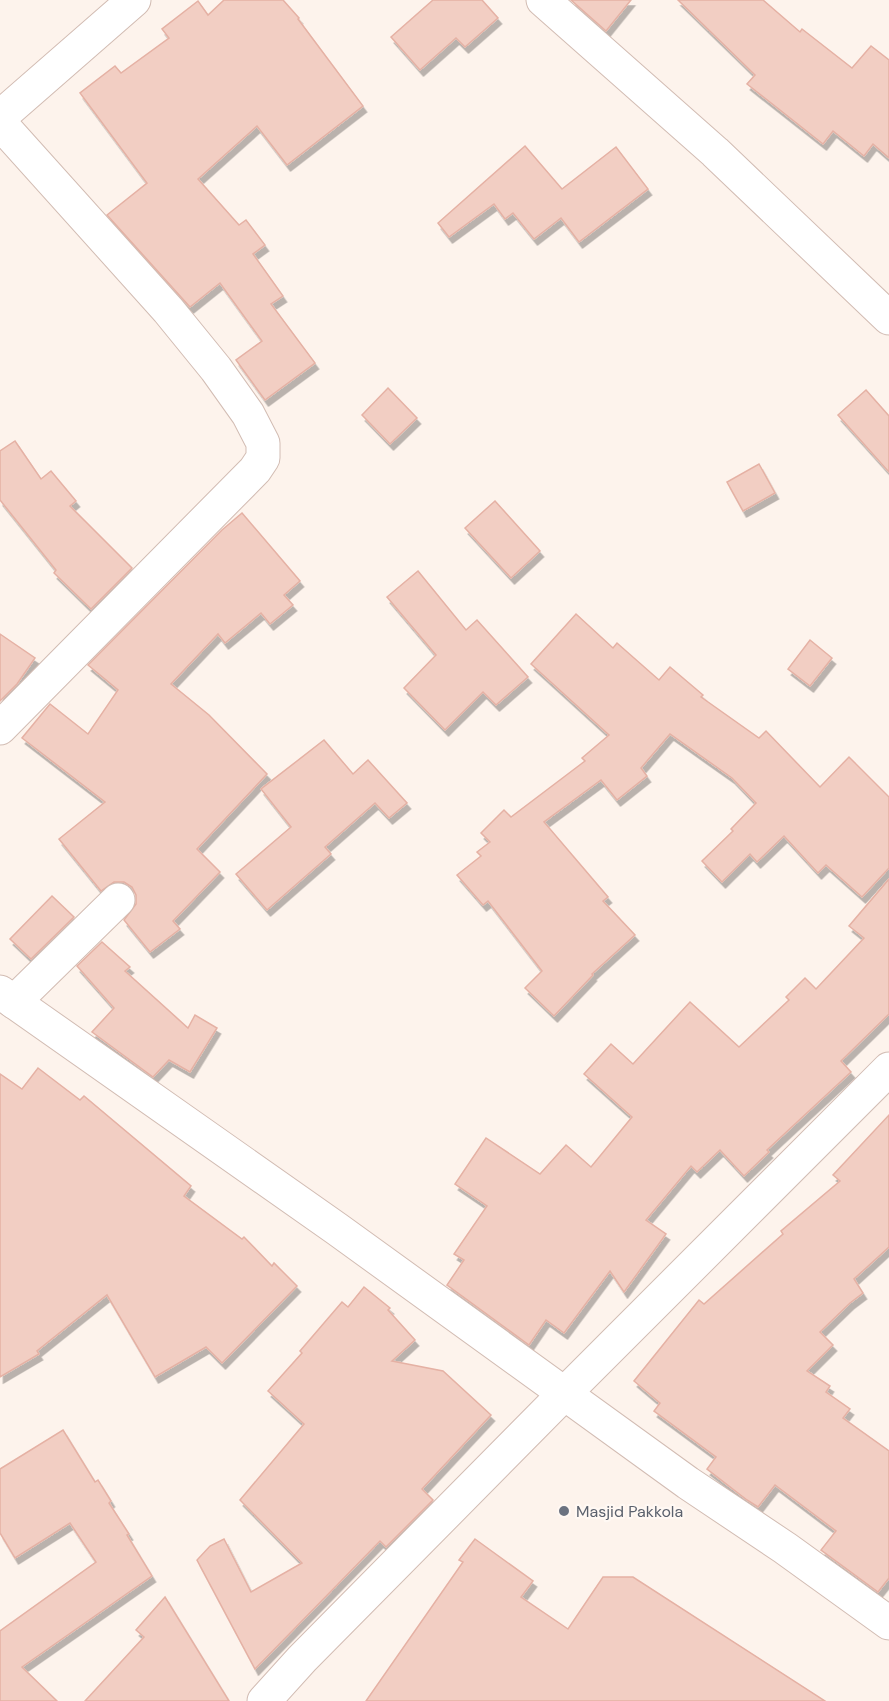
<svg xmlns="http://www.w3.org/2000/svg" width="889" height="1701" viewBox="0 0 889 1701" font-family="'DM Sans',sans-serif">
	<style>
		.building { fill: #f2cec3; stroke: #e5b1a4; stroke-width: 1.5; filter: url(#shadow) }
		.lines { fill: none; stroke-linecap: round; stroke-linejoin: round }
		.minor-casing { stroke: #d2bcb3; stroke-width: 35 }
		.minor { stroke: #fff; stroke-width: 33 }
		.worship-dot { fill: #6b7280; stroke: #fff8f3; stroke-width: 2 }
		.labels { text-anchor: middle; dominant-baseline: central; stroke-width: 4.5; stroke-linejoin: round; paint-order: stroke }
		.worship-label { font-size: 16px; fill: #5b616d; stroke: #fff8f3; text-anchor: start }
	</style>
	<defs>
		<filter id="shadow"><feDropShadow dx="3.5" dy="6" stdDeviation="0" flood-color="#0004"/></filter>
	</defs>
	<rect width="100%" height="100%" fill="#fdf3ec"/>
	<g class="building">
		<polygon points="224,0 283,0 299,18 298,19 363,106 287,165 257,126 198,179 239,225 246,220 265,245 253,254 283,296 271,304 315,363 265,400 236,360 262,341 220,283 190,307 107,215 147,183 80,93 115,66 121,73 169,38 162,29 198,1 208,15"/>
		<polygon points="433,0 482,0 498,18 465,47 456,38 420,70 391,37"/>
		<polygon points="571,0 631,0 606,31"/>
		<polygon points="678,0 763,0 800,32 802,29 852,68 871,46 889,60 889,158 873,144 864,156 833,131 823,144 747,84 755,75"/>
		<polygon points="525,146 562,189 616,147 648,189 579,242 561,218 534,239 513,213 505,219 494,204 449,237 438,223"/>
		<polygon points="388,388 417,418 390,444 362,415"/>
		<polygon points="866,390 889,416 889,472 838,415"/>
		<polygon points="15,441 41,479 51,471 76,501 70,506 132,568 91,609 54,573 56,570 0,500 0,451"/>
		<polygon points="759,464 775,493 743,511 727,482"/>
		<polygon points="495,501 540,551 511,578 465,528"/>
		<polygon points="242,513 300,581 284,595 293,605 270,624 261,613 225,643 218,634 171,684 209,715 267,774 197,849 220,872 173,921 180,929 150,952 124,920 136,904 136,895 132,887 124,882 114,882 101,891 59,839 105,802 22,738 50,704 88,734 118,690 88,665 222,530"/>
		<polygon points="418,571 466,630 477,620 528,677 496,705 483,692 445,730 404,688 436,655 387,597"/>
		<polygon points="576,614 613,648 617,643 659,680 670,667 703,695 701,697 759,738 766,731 820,787 849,757 889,797 889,868 862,897 826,865 818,873 784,836 757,862 750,854 722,882 702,861 733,831 731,829 756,803 732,778 670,734 641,768 647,776 617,800 601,780 544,822 608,897 603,901 635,935 592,974 593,975 554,1016 525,988 542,971 488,901 483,905 457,875 481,856 477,852 490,842 481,833 504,810 511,817 585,761 582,758 609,735 531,664"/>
		<polygon points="0,634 35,658 17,684 0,701"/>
		<polygon points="810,640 832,658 810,686 788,669"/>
		<polygon points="324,740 353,774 368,760 407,803 389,818 375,803 325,847 331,854 267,910 236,874 291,827 261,789"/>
		<polygon points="889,879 889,1014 841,1061 851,1072 767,1150 769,1152 744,1176 720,1150 697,1172 691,1166 646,1220 666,1234 624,1292 610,1271 564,1333 546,1320 529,1345 447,1285 464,1260 454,1254 487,1206 455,1184 486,1138 540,1174 566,1145 591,1167 632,1117 584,1074 611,1044 633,1064 690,1002 739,1047 789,1000 786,997 805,978 816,989 864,938 849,926"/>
		<polygon points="52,896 74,917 31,959 10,939"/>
		<polygon points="102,942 130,967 125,971 188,1028 195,1015 217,1028 190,1072 169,1060 153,1077 92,1032 114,1008 77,966"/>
		<polygon points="38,1068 80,1100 84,1096 191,1186 184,1196 242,1239 244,1237 272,1266 274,1263 297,1286 222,1363 206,1347 155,1377 107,1295 37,1351 39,1354 0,1377 0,1074 22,1089"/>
		<polygon points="889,1115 889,1247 854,1279 863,1293 850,1303 820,1332 833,1345 807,1371 830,1386 826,1392 850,1409 843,1418 889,1451 889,1578 878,1592 821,1550 836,1531 775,1485 758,1507 747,1500 707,1469 716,1457 654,1411 660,1403 634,1381 699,1300 704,1304 783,1234 781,1231 840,1181 833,1175"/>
		<polygon points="364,1287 390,1308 388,1310 415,1340 392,1361 443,1371 491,1415 422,1489 433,1500 386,1547 380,1541 255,1669 197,1560 210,1546 224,1539 251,1592 302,1563 240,1500 304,1424 268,1391 302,1353 300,1351 342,1302 348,1307"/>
		<polygon points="63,1430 95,1482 98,1480 111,1501 109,1503 129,1534 127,1535 152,1576 22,1667 57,1701 0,1701 0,1631 96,1562 70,1523 15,1558 0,1533 0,1469"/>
		<polygon points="475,1539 533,1581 521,1597 568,1629 603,1577 633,1577 825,1701 366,1701 463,1562 459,1560"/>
		<polygon points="165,1597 229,1701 85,1701 144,1637 136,1630"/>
	</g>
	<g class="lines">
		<g class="minor-casing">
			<g id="minor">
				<polyline points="543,0 715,152 889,318"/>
				<polyline points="0,117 134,0"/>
				<polyline points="0,123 168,310 216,369 248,414 263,443 263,458 255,470 0,728"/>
				<polyline points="0,992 337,1229 688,1483 785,1548 889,1623"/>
				<polyline points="14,1002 118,900"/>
				<polyline points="264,1701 302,1659 564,1394 889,1069"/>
			</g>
		</g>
		<use href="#minor" class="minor"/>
	</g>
	<circle class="worship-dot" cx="564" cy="1511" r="6"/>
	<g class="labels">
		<g class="worship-label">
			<text x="576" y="1511">Masjid Pakkola</text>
		</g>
	</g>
</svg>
